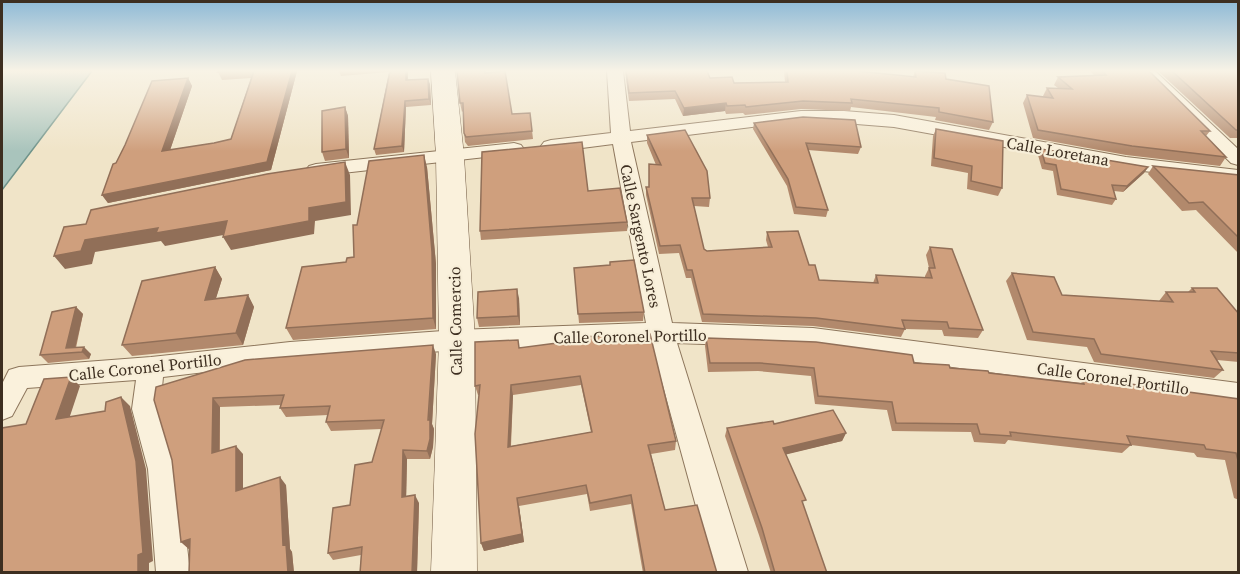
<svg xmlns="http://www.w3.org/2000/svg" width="1240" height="574" viewBox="0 0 1240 574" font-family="'Source Serif 4',serif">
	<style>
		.water { fill: #a9c4bc; stroke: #6f938a; stroke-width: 1.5 }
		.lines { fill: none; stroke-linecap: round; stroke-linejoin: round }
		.street-casing { stroke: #8d765c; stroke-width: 2 }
		.secondary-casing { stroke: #6f573f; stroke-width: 1 }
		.street { fill: #faf1dc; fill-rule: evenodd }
		.secondary { fill: #faf1dc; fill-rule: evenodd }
		.wall { fill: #b2896c; fill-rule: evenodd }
		.shaded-wall { fill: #916f58 }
		.building { fill: #cf9f7d; stroke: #916f58; stroke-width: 1.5; fill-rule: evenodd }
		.labels { text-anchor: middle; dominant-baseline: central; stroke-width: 4.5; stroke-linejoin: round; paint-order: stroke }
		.street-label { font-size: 16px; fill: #3d2e20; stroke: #f7eed8 }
	</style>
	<rect width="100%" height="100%" fill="#f0e4c8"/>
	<polygon class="water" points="2,71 92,71 2,190"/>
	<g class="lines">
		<g class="street-casing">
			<g id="street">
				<polygon points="607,71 623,71 630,131 801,111 844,111 894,115 1126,157 1238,170 1238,182 1126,169 894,127 844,123 801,121 631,142 672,323 813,328 1238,383 1238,406 813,348 677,343 748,572 714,572 651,342 457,350 290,362 163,377 160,409 178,469 190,572 156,572 148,469 132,409 136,380 27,388 12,416 2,420 2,384 9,370 19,367 151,357 290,342 457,330 646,323 613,144 551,152 544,150 541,146 544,142 551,140 611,133"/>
				<polygon points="1138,71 1155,71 1238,149 1238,165 1231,163"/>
				<polygon points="514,143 521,145 524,149 521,153 316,176 309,174 306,170 309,166 316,164"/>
			</g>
		</g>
		<g class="secondary-casing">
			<polygon id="secondary" points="431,71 455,71 464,156 475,340 477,572 431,572 439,340 436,156"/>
		</g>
		<use href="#street" class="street"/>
		<use href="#secondary" class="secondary"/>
	</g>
	<g class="wall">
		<polygon points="219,71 297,71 271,170 108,203 102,195 116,163 188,78 192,86 170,150 214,143 231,139 251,78 222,80 218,72"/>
		<polygon points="339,71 408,71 408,80 430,84 431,105 406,107 404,152 376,155 374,149 389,72 341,76"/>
		<polygon points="625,71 707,71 710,78 734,83 785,82 784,71 857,71 913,77 915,71 946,79 993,122 989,130 935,120 936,117 851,107 850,111 801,109 745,115 743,113 726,114 725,111 683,116 675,99 629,101"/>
		<polygon points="1090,71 1149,71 1210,131 1206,136 1226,157 1220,166 1126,155 1033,138 1023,103 1027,95 1043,97 1043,96 1047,88 1058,88 1054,85 1058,77 1094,75"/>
		<polygon points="1158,71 1239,71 1239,138 1230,138"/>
		<polygon points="485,73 512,114 530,113 533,139 468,146 465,142 464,133 463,111 462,112 460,103"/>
		<polygon points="345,107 348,116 349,158 325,161 322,152"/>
		<polygon points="754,123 861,147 858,154 808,150 828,210 826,217 794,214 787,186 753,129"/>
		<polygon points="936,129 1002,188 998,196 967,189 968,173 931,166 933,136"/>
		<polygon points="647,135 710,198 709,207 694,206 704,249 707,251 768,247 766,240 767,232 809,265 819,280 873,283 876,275 925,278 925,276 929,268 926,255 930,247 983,330 978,338 944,336 942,330 905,329 901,337 813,326 702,322 691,278 686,278 679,253 659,254 646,195 646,187 649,187 649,164 656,165 647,143"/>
		<polygon points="1041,149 1148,167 1144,173 1123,192 1114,191 1116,199 1112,205 1057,195 1053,171 1042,169 1038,155"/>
		<polygon points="1153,166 1239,175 1239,254 1196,210 1182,211 1148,174"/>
		<polygon points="427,167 436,264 436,329 293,340 286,328 346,262 354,257 357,225"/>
		<polygon points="588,191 627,222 627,231 481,240 480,231"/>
		<polygon points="610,265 644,312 643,321 579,323 574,268"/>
		<polygon points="215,267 222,279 216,298 248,295 254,307 243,345 132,356 122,345"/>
		<polygon points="1012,273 1062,295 1159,301 1166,292 1188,292 1192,288 1239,314 1239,362 1217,360 1223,370 1214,378 1094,362 1087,347 1027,340 1006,281"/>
		<polygon points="519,298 520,325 479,327 477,318"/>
		<polygon points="76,307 83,314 76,348 91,354 89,359 48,363 40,355"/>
		<polygon points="706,338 989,373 1081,383 1083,381 1113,384 1115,382 1239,399 1239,500 1234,498 1225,460 1197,457 1194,453 1131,445 1122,453 1008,440 1005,444 974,442 971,432 892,431 887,410 815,404 811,376 758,371 708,372 705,346"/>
		<path d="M580 340 676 441 675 450 651 454 665 510 717 573H643L631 504 590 511 587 494 519 506 524 542 484 551 481 543 479 395H478L475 386 520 348ZM581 385 591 432 511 446 513 395Z"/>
		<polygon points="436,354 432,424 434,429 433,447 430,459 407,459 406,496 419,503 417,573 360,573 361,555 333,560 328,553 372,462 382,429 331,431 326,422 328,415 286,417 280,408 281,405 220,407 220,451 243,454 243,488 286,485 290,549 292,552 294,573 189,573 190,550 181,542 172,460 154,400"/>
		<polygon points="774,424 846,433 842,441 786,454 803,506 827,573 771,573 759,535 725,436 727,428"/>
	</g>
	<g class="shaded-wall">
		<polygon points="292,71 297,71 271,170 108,203 102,195 267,162"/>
		<polygon points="406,71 408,71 407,86 406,80"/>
		<polygon points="188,78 192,86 167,159 162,151"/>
		<polygon points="428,79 430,84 431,105 429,99"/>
		<polygon points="405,101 406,107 404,152 402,146"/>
		<polygon points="726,103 725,111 683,116 684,108"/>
		<polygon points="345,107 348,116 349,158 346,149"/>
		<polygon points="424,155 427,167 436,264 436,329 433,318"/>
		<polygon points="345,162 350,175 351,215 315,221 314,234 231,250 223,237 309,208"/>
		<polygon points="1148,167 1144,173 1123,192 1127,186"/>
		<polygon points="227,221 234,233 165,246 161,241 95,252 92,264 65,269 54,256 85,240 158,228"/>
		<polygon points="215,267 222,279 212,311 205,300"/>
		<polygon points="517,289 519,298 520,325 518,316"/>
		<polygon points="248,295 254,307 243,345 236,333"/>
		<polygon points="76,307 83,314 74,353 66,348"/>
		<polygon points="433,345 436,354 432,424 434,429 433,447 430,459 427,451"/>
		<polygon points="84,347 91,354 89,359 82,352"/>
		<polygon points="71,377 80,386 66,428 56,419"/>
		<polygon points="511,385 513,395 510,456 508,447"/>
		<polygon points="121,397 130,406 146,469 153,561 149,563 149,573 138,573"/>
		<polygon points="213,398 220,407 219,461 212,453"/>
		<polygon points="846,433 842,441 780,456 783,448"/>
		<polygon points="236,446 243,454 243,499 236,491"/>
		<polygon points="403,450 407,459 406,505 402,497"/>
		<polygon points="280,477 286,485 290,549 292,552 294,573 288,573 283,545"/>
		<polygon points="415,495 419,503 417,573 412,573"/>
		<polygon points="517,498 519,506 524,542 484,551 481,543"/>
		<polygon points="190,539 190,550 181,542"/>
	</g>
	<g class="building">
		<polygon points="219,71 246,71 218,72"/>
		<polygon points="254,71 292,71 267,162 102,195 113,164 116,163 125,145 152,81 188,78 162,151 214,143 231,139"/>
		<polygon points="390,71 406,71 406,80 428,79 429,99 405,101 402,146 374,149"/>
		<polygon points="457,71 485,71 485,73 505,71 512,114 530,113 532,131 466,137 464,133 463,103 460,103"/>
		<polygon points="626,71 707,71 710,78 732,77 734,83 788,82 787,71 857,71 916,77 915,71 945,73 946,79 989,86 993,122 939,112 939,108 851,99 852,103 803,101 746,107 745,105 727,106 726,103 684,108 675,91 629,93"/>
		<polygon points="1102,71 1149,71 1210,131 1201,131 1226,157 1132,146 1038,130 1027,95 1053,98 1047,88 1072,89 1058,77 1106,75"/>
		<polygon points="1172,71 1239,71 1239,130 1236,130"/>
		<polygon points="345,107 346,149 322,152 322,111"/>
		<polygon points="803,117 855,120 861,147 806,143 828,210 796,207 788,179 754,123"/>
		<polygon points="936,129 1003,141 1002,188 971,181 972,166 934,158"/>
		<polygon points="685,130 707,171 710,198 692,198 704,249 707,251 772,247 767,232 798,231 809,265 815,265 819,280 878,283 876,275 932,278 929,268 935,268 930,247 952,249 983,330 949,328 947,322 902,320 905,329 816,318 703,314 692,270 687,270 680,245 660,246 646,187 649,187 649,164 661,165 647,135"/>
		<polygon points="582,142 588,191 620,188 627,222 480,231 482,152"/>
		<polygon points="1041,149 1148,167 1127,186 1112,185 1116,199 1061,189 1056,165 1045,163"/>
		<polygon points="424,155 432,252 433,318 286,328 302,267 346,262 347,258 354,257 353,225 357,225 369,161"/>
		<polygon points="345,162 346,202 309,208 309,221 223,237 227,221 156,233 158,228 85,240 81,251 54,256 64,227 86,224 91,210 267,174"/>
		<polygon points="1153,166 1239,175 1239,238 1203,202 1189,203"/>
		<polygon points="634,260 644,312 578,314 574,268 610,265 610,262"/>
		<polygon points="215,267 205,300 248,295 236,333 122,345 142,281"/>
		<polygon points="1012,273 1054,277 1062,295 1173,302 1166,292 1195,292 1192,288 1217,288 1239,314 1239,353 1211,351 1223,370 1101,354 1094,339 1033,332"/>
		<polygon points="517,289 518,316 477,318 478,292"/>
		<polygon points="76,307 66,348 84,347 82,352 40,355 52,312"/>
		<path d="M650 334 676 441 648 445 665 510 697 505 717 573H645L631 495 590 503 586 485 517 498 522 534 481 543 475 434 480 385 475 386V342L518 340 519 348 580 340V337ZM580 376 592 432 508 447 511 385Z"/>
		<polygon points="706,338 816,342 912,355 914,363 949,365 950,368 988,371 989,373 1084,384 1083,381 1116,385 1115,382 1239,399 1239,464 1236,453 1206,449 1204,445 1127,436 1131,445 1010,432 1011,436 980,434 977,424 896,423 892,402 818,396 814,368 760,363 710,363"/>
		<polygon points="433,345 428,420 430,420 430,439 427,451 403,450 402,497 415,495 412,573 360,573 362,547 328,553 333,508 350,505 355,465 372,462 384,420 326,422 330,406 280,408 284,395 213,398 212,453 236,446 236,491 280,477 283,545 286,544 288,573 189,573 190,539 181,542 172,460 154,400 156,387 245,360"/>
		<polygon points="71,377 56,419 105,411 106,402 121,397 136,461 143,553 138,555 138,573 2,573 2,428 26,424 44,379"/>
		<polygon points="833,410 846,433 783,448 806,500 802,501 827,573 775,573 762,528 727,428 773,421 774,424"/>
	</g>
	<linearGradient id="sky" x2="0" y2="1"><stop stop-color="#8fbad6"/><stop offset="0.47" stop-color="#f8f3e6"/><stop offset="1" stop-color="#f8f3e6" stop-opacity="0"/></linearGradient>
	<rect width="1240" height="151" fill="url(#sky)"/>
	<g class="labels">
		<g class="street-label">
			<text transform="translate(1058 151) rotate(10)">Calle Loretana</text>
			<text transform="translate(641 236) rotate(78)">Calle Sargento Lores</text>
			<text transform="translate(455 321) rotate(-91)">Calle Comercio</text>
			<text transform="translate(630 336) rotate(-1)">Calle Coronel Portillo</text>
			<text transform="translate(145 367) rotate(-6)">Calle Coronel Portillo</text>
			<text transform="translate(1113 378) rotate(8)">Calle Coronel Portillo</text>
		</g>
	</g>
	<rect width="1240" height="574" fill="none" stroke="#3d2e20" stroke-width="6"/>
</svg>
